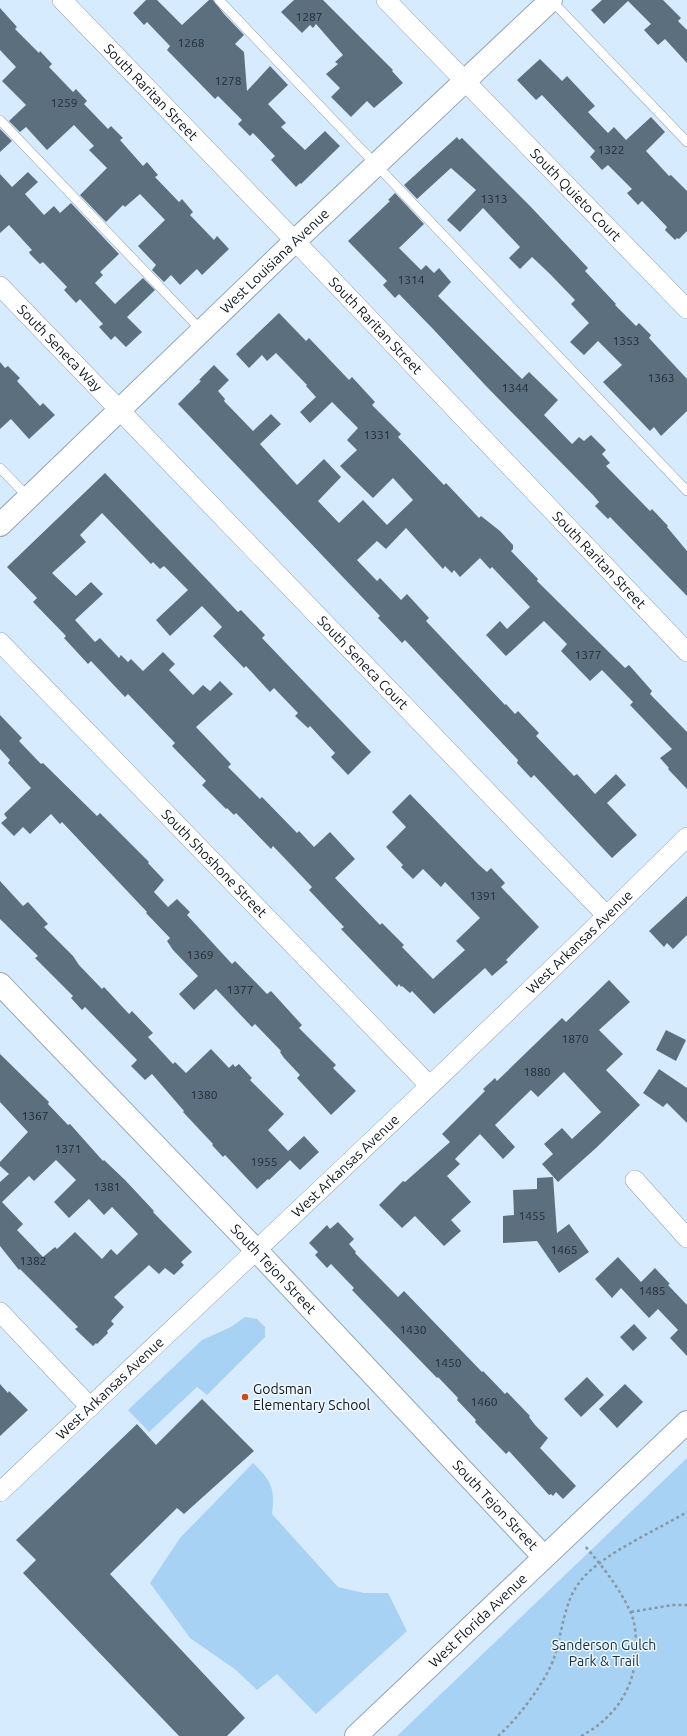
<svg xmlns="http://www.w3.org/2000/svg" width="687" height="1736" viewBox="0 0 687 1736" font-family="Ubuntu,sans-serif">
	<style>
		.green { fill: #a8d2f3 }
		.building { fill: #5b6f7e; fill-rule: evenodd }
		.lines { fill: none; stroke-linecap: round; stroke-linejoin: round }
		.service-casing { stroke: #91a6b6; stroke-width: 10 }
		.minor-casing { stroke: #91a6b6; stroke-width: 20 }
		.tertiary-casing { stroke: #91a6b6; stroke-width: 24 }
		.path { stroke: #8797a4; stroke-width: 2.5; stroke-dasharray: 3 3; stroke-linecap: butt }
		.service { stroke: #fff; stroke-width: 9 }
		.minor { stroke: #fff; stroke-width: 19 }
		.tertiary { stroke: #fff; stroke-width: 22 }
		.poi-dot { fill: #d04918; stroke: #eff8ff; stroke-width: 1.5 }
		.labels { text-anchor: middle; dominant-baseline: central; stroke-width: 3; stroke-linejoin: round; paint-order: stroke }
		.number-label { font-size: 12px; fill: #222c34 }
		.street-label { font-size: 14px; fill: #0f161c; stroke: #eff8ff }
		.poi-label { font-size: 14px; fill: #0f161c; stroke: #eff8ff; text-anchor: start }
		.park-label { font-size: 14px; fill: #112f43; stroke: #eff8ff }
	</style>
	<rect width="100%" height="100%" fill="#d6ecfe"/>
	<g class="green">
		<polygon points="245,1317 257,1319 265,1327 265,1337 207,1395 197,1387 149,1432 128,1410 202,1340 231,1327"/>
		<polygon points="687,1458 687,1736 397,1736"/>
		<path d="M253 1463C272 1482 275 1487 272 1514L338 1587 364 1593H388L407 1631 316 1714 277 1674 257 1690 236 1670 190 1638 150 1583 180 1538Z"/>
	</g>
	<g class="building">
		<polygon points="146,0 157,0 182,25 209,0 213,0 224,14 244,35 235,44 244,52 247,91 270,66 288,85 268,104 286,123 281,127 305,150 325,131 340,146 301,184 300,183 296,187 271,160 275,156 253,133 250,136 238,124 242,120 218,96 215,99 167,50 170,46 147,22 144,25 133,13"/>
		<polygon points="294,0 323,0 393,70 392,71 403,83 374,108 367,101 351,117 331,97 340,88 326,74 338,64 335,62 343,55 316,24 313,28 310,25 302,33 281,12"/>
		<polygon points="602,0 663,0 681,18 678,21 687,30 687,63 665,39 658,45 644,30 651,24 628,1 604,24 591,10"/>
		<polygon points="0,8 17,27 15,29 39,53 40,51 52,64 49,67 73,92 76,89 87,101 84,104 108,129 111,126 123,138 120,140 143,166 147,162 158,175 155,177 179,202 182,199 193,212 190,215 214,240 217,236 229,249 202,275 197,269 180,285 171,275 164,282 152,270 156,265 138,246 165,220 140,194 125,207 123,205 106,222 80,195 107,168 89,150 94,146 74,125 47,150 26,127 20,132 9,121 26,105 2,81 16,67 0,50"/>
		<polygon points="540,59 562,81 567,76 595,106 588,112 608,133 614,127 626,140 651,117 665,132 646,151 669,176 671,175 687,191 687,231 679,239 677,238 675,240 665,230 667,227 642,201 638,205 627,193 632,189 608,165 602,170 590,157 595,151 542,95 536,100 517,80"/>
		<polygon points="0,129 12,141 0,152"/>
		<polygon points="457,137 459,140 462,138 531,207 588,268 585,271 616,304 615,305 636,326 639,323 651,335 649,338 687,379 687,411 661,436 654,427 650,431 603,382 622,365 598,341 584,355 570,342 589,323 571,304 575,300 550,274 532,257 520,269 509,258 520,247 483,208 460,232 447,220 476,190 451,168 417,199 404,185"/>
		<polygon points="28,172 38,182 25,194 44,215 54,206 60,213 71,203 119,254 100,272 103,275 95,283 115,304 143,278 155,290 127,317 142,332 126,347 115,336 111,340 99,327 103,324 80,299 76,303 64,290 67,287 43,262 40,264 30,254 29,252 32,250 9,225 0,233 0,174 12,187"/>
		<polygon points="395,193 424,224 399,248 421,270 426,265 434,273 439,268 451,282 438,296 522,379 529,372 558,400 544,415 572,444 579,437 584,441 591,435 606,450 602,454 610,463 606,466 650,511 652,509 668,526 667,527 687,551 687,596 610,517 608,519 595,506 599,502 593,495 486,386 434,330 399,294 395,298 383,285 387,281 348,241 390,201 388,200"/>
		<polygon points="279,313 306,341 309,338 349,380 352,377 375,402 372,405 401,434 398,437 444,485 446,483 479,518 481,516 500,531 513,545 513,549 511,551 538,579 537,581 625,668 629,665 652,691 650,694 687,732 687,789 668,769 669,768 660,758 672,749 630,705 633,702 602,670 590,681 561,651 567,644 544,621 506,656 503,653 486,635 500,621 507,629 530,607 492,567 490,569 480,558 460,577 454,570 452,573 445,566 443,569 406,528 386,549 377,541 357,560 377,581 380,578 401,600 407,594 429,618 426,621 505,705 506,704 515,714 518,711 539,733 536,736 574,776 577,774 595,794 616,774 626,785 607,803 637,835 612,858 534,775 531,778 517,763 518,760 405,640 402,643 378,618 380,616 178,404 201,381 199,380 214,365 229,380 218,391 225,399 224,401 253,431 271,414 281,424 260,444 297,485 324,459 341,477 318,501 339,523 363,500 387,525 413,500 393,478 373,498 340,466 357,450 347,440 358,428 332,402 310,423 300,412 316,397 306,386 307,385 276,353 267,361 262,355 249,368 236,354"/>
		<polygon points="0,362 5,368 8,366 20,378 17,381 40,406 43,403 55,415 29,439 11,419 0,429"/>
		<polygon points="105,473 238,612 241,610 265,635 262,638 371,752 348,775 331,757 335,753 310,726 308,728 295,716 298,713 274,688 270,692 246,666 244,668 213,636 222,627 202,606 170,636 156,620 188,590 164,566 160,569 153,562 151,564 102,513 80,535 86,542 52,573 76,596 91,582 103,594 75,620 95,642 100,638 119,658 121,655 128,662 131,659 143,671 163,652 175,664 169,670 193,695 203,685 210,691 220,681 233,694 196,727 231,764 228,767 260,799 262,797 297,833 299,831 314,847 330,832 355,859 335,878 380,925 382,923 404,945 402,947 433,979 465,950 456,941 480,918 445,882 441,887 423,869 413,879 401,867 403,865 386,847 406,827 392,812 410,794 479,865 487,872 491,868 505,883 501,887 539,927 506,960 508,962 492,976 485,968 434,1014 412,991 410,993 402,986 401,987 399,984 397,987 341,929 344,927 309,890 312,887 273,846 271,849 236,813 234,815 227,808 226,809 202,785 206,781 172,746 175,743 128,694 125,697 91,661 88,664 64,638 66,636 33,602 37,598 7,567"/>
		<polygon points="0,715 22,738 19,741 41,764 43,763 97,816 100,813 149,862 148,863 164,880 154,892 168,907 177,899 190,912 187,915 232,964 235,961 267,994 271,991 302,1025 299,1028 336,1065 333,1068 356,1091 331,1115 297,1078 300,1075 284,1058 280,1052 281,1051 255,1024 252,1027 216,989 194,1010 179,994 198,976 173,950 167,941 170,938 146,913 147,912 62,822 60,824 51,814 30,834 23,827 14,836 1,823 7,818 4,814 31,788 8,763 10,760 0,749"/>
		<polygon points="0,881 23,906 28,902 48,924 44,927 73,956 79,965 102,989 104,987 129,1014 132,1011 153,1033 148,1037 173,1064 175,1062 186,1073 211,1049 229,1068 233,1064 235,1067 239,1064 252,1078 250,1080 284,1114 268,1130 288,1151 304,1136 319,1152 300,1170 290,1160 269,1180 268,1179 257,1189 225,1155 223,1157 212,1145 213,1144 183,1112 184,1111 152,1074 145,1080 131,1066 137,1060 85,1007 82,1010 71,998 73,996 35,958 38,956 0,919"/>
		<polygon points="687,896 687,935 673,949 667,943 664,947 649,931"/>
		<polygon points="609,980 630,1002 599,1030 623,1054 606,1070 640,1105 596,1148 558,1182 542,1164 553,1154 544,1144 562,1128 572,1139 601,1112 564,1072 538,1097 531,1090 495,1125 515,1147 503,1159 480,1134 455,1159 460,1164 447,1176 471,1202 451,1220 461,1231 444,1246 415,1216 402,1228 379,1205 403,1181 405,1182 450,1142 442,1134 485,1091 483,1089 495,1078 497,1081 562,1018 566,1022"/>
		<polygon points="666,1030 686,1040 676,1061 656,1050"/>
		<path d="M0 1054 49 1102 48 1104 68 1125 70 1124 103 1161 104 1160 125 1180 154 1211 153 1212 192 1252 181 1262 184 1265 174 1275 165 1268 159 1274 149 1265 114 1297 124 1307 111 1321 114 1324 107 1331 108 1333 97 1344 96 1343 93 1346 75 1329 78 1327 20 1269 19 1270 0 1246V1182L9 1174 0 1166V1162L28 1132 0 1102ZM56 1160 76 1180 54 1202 69 1218 89 1199 104 1215 112 1207 138 1234 117 1255 111 1249 102 1259 75 1232 57 1249 55 1247 43 1257 17 1230 23 1224 2 1202 29 1176 34 1181Z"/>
		<polygon points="659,1069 687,1088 687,1123 667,1103 663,1107 643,1093"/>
		<polygon points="553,1177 557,1233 569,1224 589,1252 559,1273 537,1241 503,1243 503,1216 514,1215 513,1190 537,1189 537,1178"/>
		<polygon points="338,1222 354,1239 349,1244 356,1252 355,1253 398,1297 404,1291 482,1372 483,1371 505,1394 507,1392 530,1416 529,1417 535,1425 548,1438 540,1448 576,1486 563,1499 556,1492 553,1496 551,1494 549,1495 509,1451 506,1454 475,1422 476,1420 457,1400 458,1398 438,1377 437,1378 352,1290 354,1288 331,1264 327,1268 315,1255 318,1252 309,1243 327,1225 330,1229"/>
		<polygon points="618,1257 641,1282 655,1268 670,1284 668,1285 687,1305 687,1356 670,1338 678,1330 658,1309 649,1318 621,1288 612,1298 595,1279"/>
		<polygon points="634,1324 647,1338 633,1351 620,1337"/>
		<polygon points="587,1377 604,1395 581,1417 564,1399"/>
		<polygon points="0,1384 8,1393 9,1391 28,1410 0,1436"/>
		<polygon points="625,1384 643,1402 617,1428 599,1409"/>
		<polygon points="202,1399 254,1451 184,1514 177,1508 110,1574 245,1718 227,1736 179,1736 23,1573 36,1560 16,1540 137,1424 156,1445"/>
	</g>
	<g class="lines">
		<g class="service-casing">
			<g id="service">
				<polyline points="219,0 687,491"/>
				<polyline points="551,0 687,142"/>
				<polyline points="0,120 202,331"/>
				<polyline points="0,468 28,497"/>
			</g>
		</g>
		<g class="minor-casing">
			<g id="minor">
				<path id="s1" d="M62 0 295 241 687 652"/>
				<path id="s2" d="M386 0 687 309"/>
				<path id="s3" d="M0 286 607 916"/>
				<path id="s4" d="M0 642 429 1085"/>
				<polyline points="635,1180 687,1238"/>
				<polyline points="0,1312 90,1407"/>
				<path id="s5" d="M0 1492C230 1274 462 1059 687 837"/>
			</g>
		</g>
		<g class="tertiary-casing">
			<g id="tertiary">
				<path id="s6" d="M0 525 295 241 551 0"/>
				<path id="s7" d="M0 984 257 1251 544 1557"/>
				<path id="s8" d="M356 1736 687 1422"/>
			</g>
		</g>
		<g class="path">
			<polyline points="631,1612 672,1605 687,1605"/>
			<path d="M498 1736C517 1720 548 1679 555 1655 563 1629 564 1600 582 1579 604 1553 657 1530 687 1512"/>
			<path d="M581 1736C617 1717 637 1685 636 1644 636 1634 635 1621 630 1611 619 1587 602 1566 585 1546"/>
		</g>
		<use href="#service" class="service"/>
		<use href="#minor" class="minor"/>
		<use href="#tertiary" class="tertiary"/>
	</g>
	<circle class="poi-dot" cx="245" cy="1397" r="4"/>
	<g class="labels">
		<g class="number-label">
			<text x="309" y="16">1287</text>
			<text x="191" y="42">1268</text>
			<text x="228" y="80">1278</text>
			<text x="64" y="102">1259</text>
			<text x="611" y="149">1322</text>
			<text x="494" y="198">1313</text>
			<text x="411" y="279">1314</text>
			<text x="626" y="340">1353</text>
			<text x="661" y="377">1363</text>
			<text x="515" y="387">1344</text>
			<text x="377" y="434">1331</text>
			<text x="588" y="654">1377</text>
			<text x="483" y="895">1391</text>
			<text x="200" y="954">1369</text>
			<text x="240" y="989">1377</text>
			<text x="575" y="1038">1870</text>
			<text x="537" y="1071">1880</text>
			<text x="204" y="1094">1380</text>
			<text x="35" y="1115">1367</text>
			<text x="68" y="1148">1371</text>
			<text x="264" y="1161">1955</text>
			<text x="107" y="1186">1381</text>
			<text x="532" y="1215">1455</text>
			<text x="564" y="1249">1465</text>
			<text x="33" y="1260">1382</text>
			<text x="652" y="1290">1485</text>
			<text x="413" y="1329">1430</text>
			<text x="448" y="1362">1450</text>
			<text x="484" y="1401">1460</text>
		</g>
		<g class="street-label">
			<text stroke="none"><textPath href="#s1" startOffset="128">South Raritan Street</textPath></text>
			<text stroke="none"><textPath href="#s2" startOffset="272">South Quieto Court</textPath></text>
			<text stroke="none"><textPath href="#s6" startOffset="381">West Louisiana Avenue</textPath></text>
			<text stroke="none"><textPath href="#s1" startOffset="452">South Raritan Street</textPath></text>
			<text stroke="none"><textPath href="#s3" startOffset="86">South Seneca Way</textPath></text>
			<text stroke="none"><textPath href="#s1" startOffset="776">South Raritan Street</textPath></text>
			<text stroke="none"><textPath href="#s3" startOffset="523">South Seneca Court</textPath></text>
			<text stroke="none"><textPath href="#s4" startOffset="308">South Shoshone Street</textPath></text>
			<text stroke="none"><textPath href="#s5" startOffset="799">West Arkansas Avenue</textPath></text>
			<text stroke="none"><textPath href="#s5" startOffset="475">West Arkansas Avenue</textPath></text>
			<text stroke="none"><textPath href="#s7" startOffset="395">South Tejon Street</textPath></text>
			<text stroke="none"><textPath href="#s5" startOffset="151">West Arkansas Avenue</textPath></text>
			<text stroke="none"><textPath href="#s7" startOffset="719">South Tejon Street</textPath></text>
			<text stroke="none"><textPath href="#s8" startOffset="168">West Florida Avenue</textPath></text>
		</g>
		<g class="poi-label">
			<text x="253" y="1389">Godsman<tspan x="253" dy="16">Elementary School</tspan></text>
		</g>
		<g class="park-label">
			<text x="604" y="1645">Sanderson Gulch<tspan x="604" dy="16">Park &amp; Trail</tspan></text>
		</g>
	</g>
</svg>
